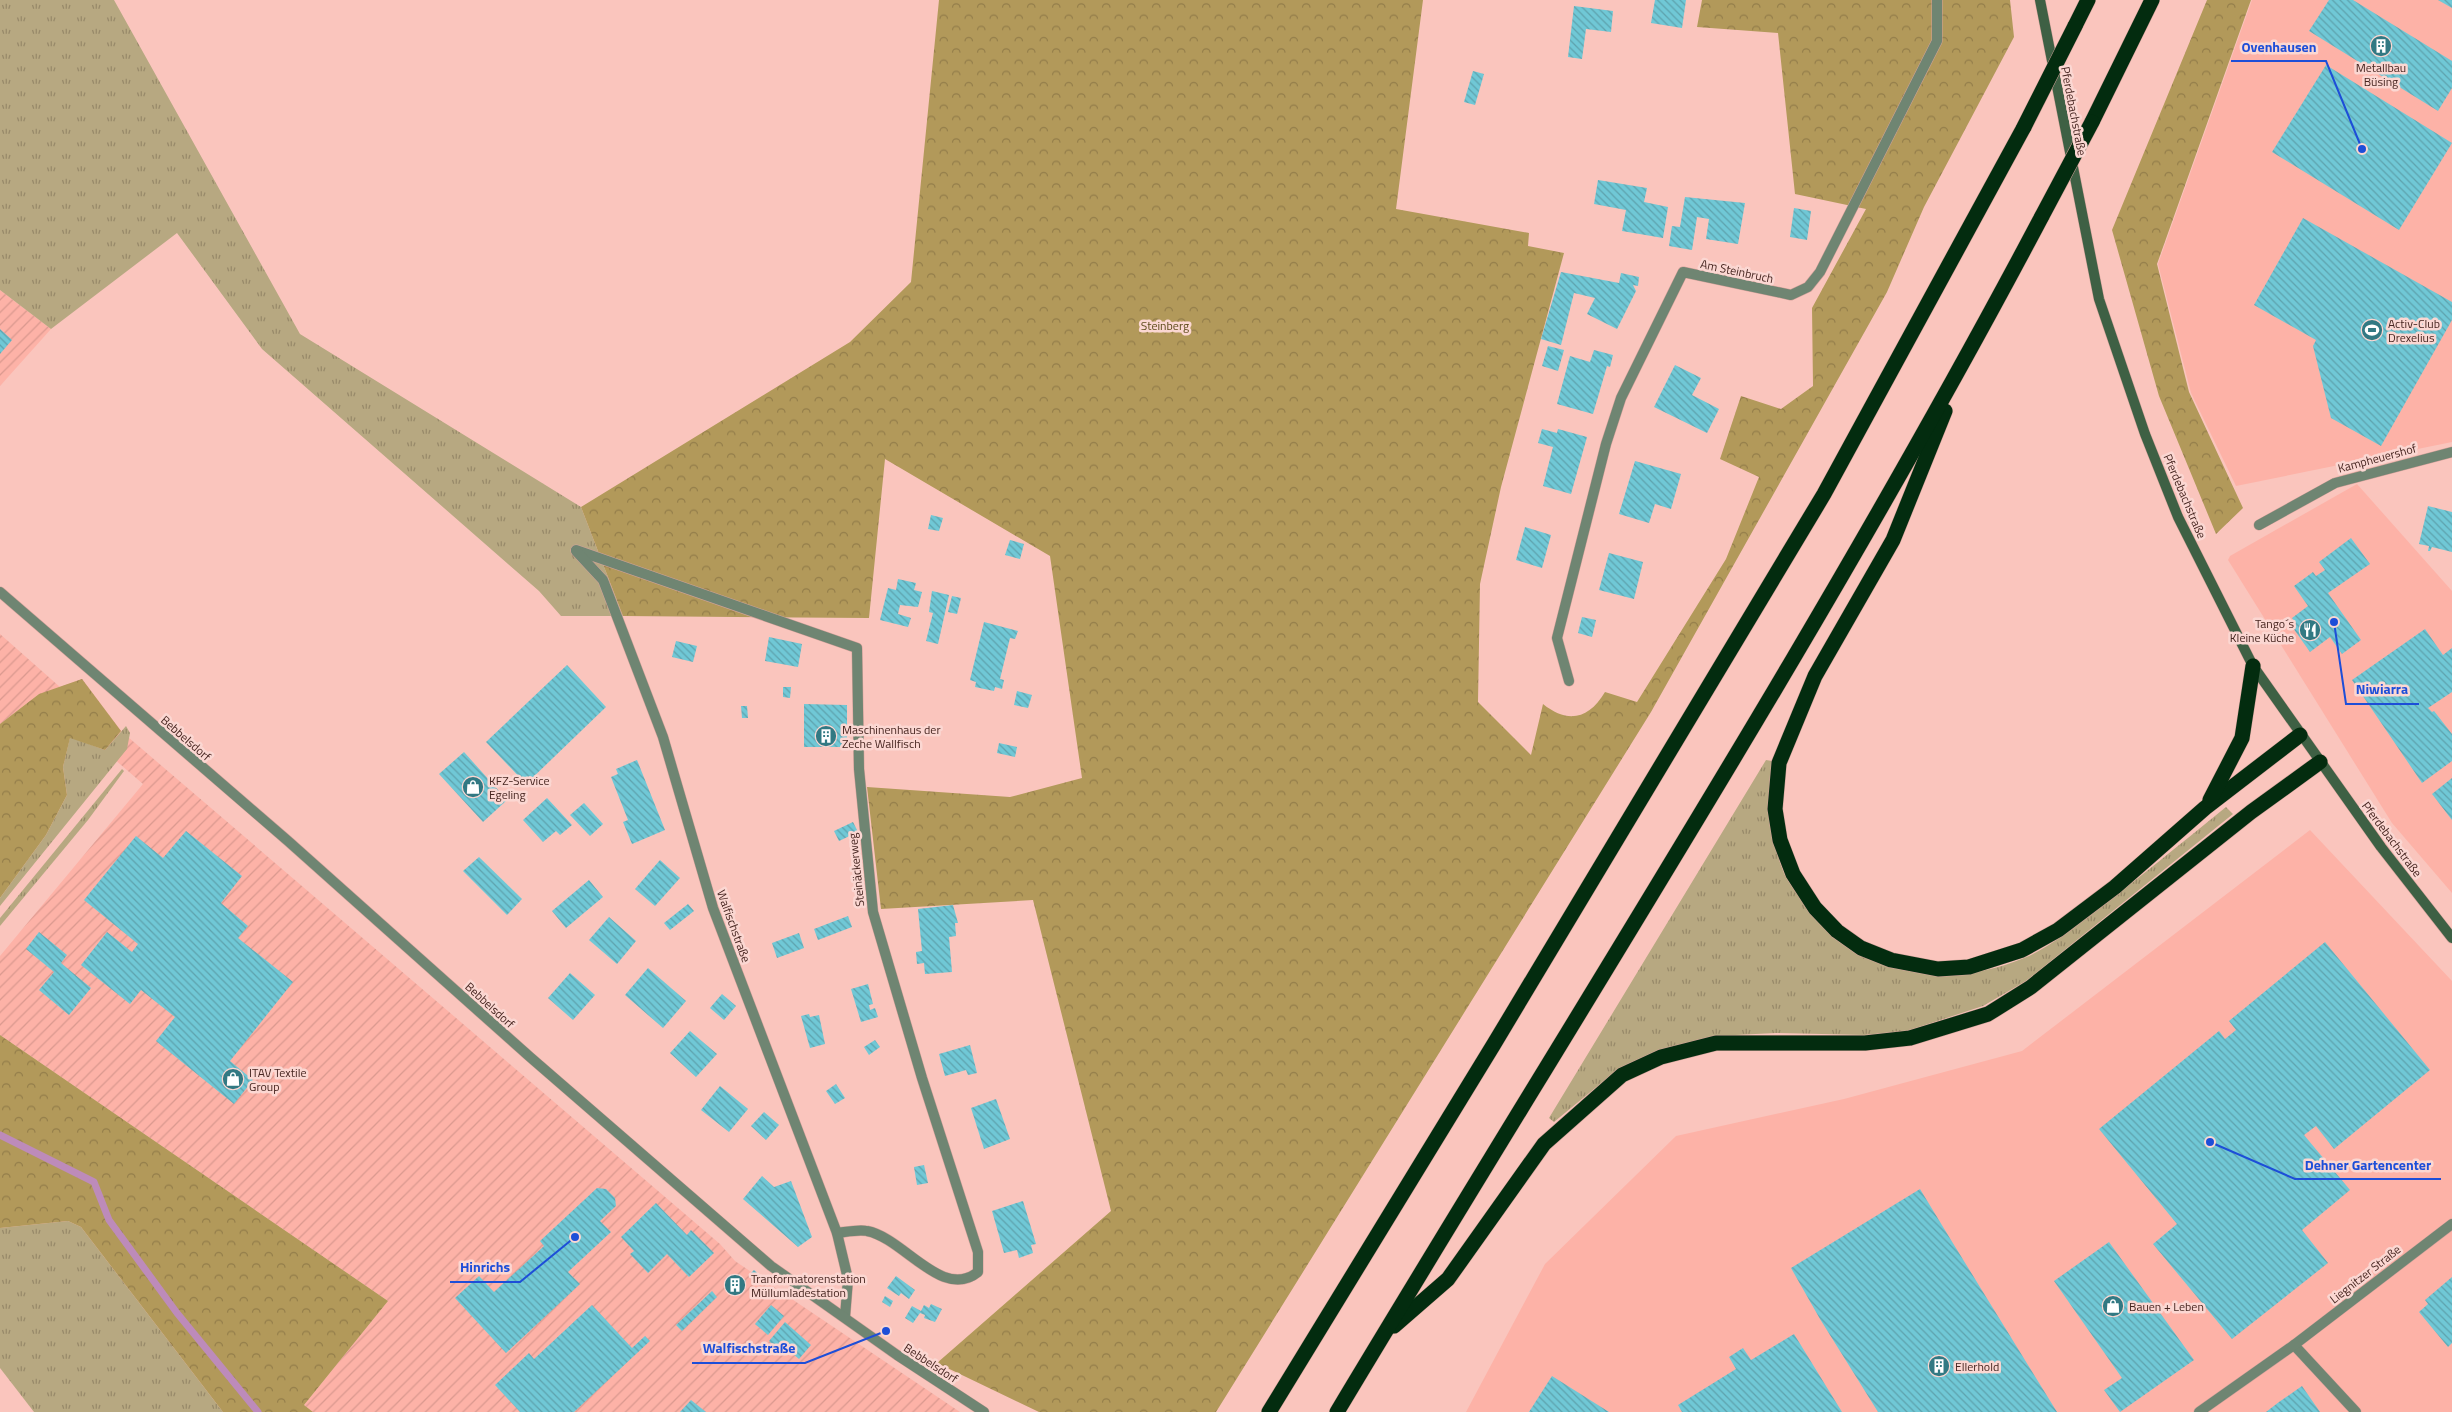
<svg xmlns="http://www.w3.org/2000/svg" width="2452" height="1412" viewBox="0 0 2452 1412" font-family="'Titillium Web',sans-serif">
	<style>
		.built { fill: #fdb2a7 }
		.industrial { fill: url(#industrial-furrows) }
		.grass { fill: url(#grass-tufts) }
		.forest { fill: url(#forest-crowns) }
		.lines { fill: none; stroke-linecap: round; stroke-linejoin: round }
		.stream { stroke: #bd8bba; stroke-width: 7 }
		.building { fill: url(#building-back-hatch) }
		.minor-casing { stroke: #d3a29b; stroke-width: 11 }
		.secondary-casing { stroke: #d3a29b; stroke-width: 11 }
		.motorway-casing { stroke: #d3a29b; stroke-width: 16 }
		.minor { stroke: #6f8572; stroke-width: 10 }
		.secondary { stroke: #3e6044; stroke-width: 10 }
		.motorway { stroke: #032c0f; stroke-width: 15 }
		.motorway-bridge-casing { stroke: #d3a29b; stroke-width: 16; stroke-linecap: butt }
		.motorway-bridge { stroke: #032c0f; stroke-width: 15 }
		.labels { text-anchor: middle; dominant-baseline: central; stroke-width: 5; stroke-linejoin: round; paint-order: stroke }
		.poi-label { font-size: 12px; fill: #472621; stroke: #fbd7d2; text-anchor: start }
		.street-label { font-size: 12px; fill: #472621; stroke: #fbd7d2 }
		.park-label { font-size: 12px; fill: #5c4a19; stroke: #fbd7d2 }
		.leader { fill: none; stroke: #1d4ed8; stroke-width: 2 }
		.callout-dot { fill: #1d4ed8; stroke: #fbd7d2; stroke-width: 2 }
		.callout-label { font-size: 14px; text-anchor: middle; font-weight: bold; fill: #1d4ed8; stroke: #fbd7d2; stroke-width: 5; stroke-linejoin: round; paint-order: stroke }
	</style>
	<defs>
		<pattern id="industrial-furrows" width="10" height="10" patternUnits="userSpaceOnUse" patternTransform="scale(1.25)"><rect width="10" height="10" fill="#fdb2a7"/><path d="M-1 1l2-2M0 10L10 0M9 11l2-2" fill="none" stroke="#da998f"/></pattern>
		<pattern id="grass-tufts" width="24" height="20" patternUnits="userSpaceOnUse" patternTransform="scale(1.25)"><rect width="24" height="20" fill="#b7a881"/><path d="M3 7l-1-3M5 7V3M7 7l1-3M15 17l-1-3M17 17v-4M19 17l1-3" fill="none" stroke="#978969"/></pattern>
		<pattern id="forest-crowns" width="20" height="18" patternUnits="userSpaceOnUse" patternTransform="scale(1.25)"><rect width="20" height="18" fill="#b2995a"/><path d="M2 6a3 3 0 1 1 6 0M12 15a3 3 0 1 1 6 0" fill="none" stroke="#937d4a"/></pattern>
		<pattern id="building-back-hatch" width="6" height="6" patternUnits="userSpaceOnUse" patternTransform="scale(1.25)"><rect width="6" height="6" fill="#70c8d6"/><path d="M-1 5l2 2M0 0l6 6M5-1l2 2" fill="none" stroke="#5ea2ad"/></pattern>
	</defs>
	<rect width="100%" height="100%" fill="#fac5bd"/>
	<g class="built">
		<polygon points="2252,0 2452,0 2452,442 2236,486 2191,393 2158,264"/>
		<polygon points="2357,484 2452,591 2452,893 2392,823 2228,560 2230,556"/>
		<polygon points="2310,830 2452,981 2452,1412 1466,1412 1545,1264 1676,1136 1844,1099 2022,1051"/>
	</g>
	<g class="industrial">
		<polygon points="0,290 51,329 0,386"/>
		<polygon points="0,634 60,687 82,679 121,731 720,1244 735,1261 960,1412 313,1412 304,1405 388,1301 0,1035 0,956 143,784 39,694 0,724"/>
	</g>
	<g class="grass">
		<polygon points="0,0 114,0 300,334 581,507 623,616 561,616 539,591 262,349 177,233 51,329 0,290"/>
		<polygon points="126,726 130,733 127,749 0,906 0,898 46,835 67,795 63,767 70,737 105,750"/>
		<path d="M1766 760 1772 761C1773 799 1769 838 1784 873 1788 882 1795 890 1800 898 1850 974 1943 992 2024 958 2047 949 2068 931 2087 917 2135 882 2180 844 2226 807L2233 814 2026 981 1983 1006 1907 1031 1865 1035 1776 1033 1715 1036 1617 1070 1554 1122 1549 1118Z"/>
		<polygon points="122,769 124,771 88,820 0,926 0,918"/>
		<polygon points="68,1221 81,1227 223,1412 34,1412 0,1368 0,1228"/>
	</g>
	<g class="forest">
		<path d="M939 0H1423L1396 209 1529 233 1528 246 1564 253 1501 487 1480 584 1478 702 1531 755 1543 704C1568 724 1589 719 1605 692L1637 702 1726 559 1759 477 1720 459 1741 396 1781 409 1813 386 1812 308 1866 209 1795 194 1778 33 1697 27 1702 0H2010L2014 37 1924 207 1887 292 1651 712 1216 1412H1039L937 1363 1111 1211 1033 900 881 909 867 787 1010 797 1082 778 1050 556 885 459 869 618 623 616 581 507 850 342 911 282Z"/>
		<polygon points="2207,0 2251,0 2157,264 2189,392 2243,508 2216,534 2159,396 2112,230"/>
		<polygon points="82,679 121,731 105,750 70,738 63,767 67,795 46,835 0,898 0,724 39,694"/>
		<polygon points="0,1035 388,1301 304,1405 313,1412 223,1412 81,1227 68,1221 0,1228"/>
	</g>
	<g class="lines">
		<polyline class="stream" points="0,1135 94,1182 109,1220 177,1313 258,1412"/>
	</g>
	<g class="building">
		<polygon points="1655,0 1686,0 1682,28 1651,23"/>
		<polygon points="2329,0 2353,0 2452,61 2452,88 2438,111 2309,31"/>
		<polygon points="2438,0 2452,0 2452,8"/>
		<polygon points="1574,6 1613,11 1611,32 1586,29 1582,59 1568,57"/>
		<polygon points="2326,65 2452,143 2399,230 2272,152"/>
		<polygon points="1473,71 1484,74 1475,105 1464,102"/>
		<polygon points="1598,180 1647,188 1644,202 1668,207 1663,238 1622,231 1626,210 1594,204"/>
		<polygon points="1685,197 1745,203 1738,244 1706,239 1709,219 1697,217 1692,250 1669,246 1672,226 1680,227"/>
		<polygon points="1794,208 1811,211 1807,240 1790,237"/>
		<polygon points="2303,218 2452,302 2452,320 2381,446 2331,418 2313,346 2316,340 2254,305"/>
		<polygon points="1561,272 1619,283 1621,273 1639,277 1638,286 1633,285 1636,291 1617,329 1587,314 1595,298 1574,293 1561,345 1541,339"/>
		<polygon points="0,329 12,340 0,354"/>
		<polygon points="1548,346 1564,350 1558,371 1542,366"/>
		<polygon points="1594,350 1613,355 1610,367 1607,366 1593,414 1557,404 1570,356 1590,362"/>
		<polygon points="1675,365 1701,378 1692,395 1719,409 1707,433 1654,407"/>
		<polygon points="1542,429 1557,433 1558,429 1587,437 1571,494 1543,486 1553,447 1538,443"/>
		<polygon points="1635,461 1681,474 1671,509 1655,504 1649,523 1619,514"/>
		<polygon points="2428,506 2452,512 2452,552 2432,547 2430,551 2428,551 2429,546 2419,544"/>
		<polygon points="931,515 943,518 939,531 928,529"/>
		<polygon points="1525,527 1551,535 1542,568 1516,560"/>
		<polygon points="2351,538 2370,564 2328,593 2361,640 2342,654 2330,637 2310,652 2293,628 2296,625 2292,618 2308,606 2294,586 2313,572 2316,576 2325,570 2319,562"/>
		<polygon points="1010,540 1024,544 1020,559 1005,555"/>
		<polygon points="1609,553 1643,562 1634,599 1599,590"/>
		<polygon points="898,579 916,583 914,590 922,592 918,607 900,605 898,614 911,618 908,627 880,620 888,588 896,590"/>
		<polygon points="932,591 949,595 938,644 926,641 933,613 929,612"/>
		<polygon points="952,596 961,598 957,614 948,612"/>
		<polygon points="1582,617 1596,620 1592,637 1578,633"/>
		<polygon points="984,622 1018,631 1015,639 1010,638 1000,679 1004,680 1002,689 995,687 994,691 975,687 976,682 970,680"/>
		<polygon points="2425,629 2443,655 2452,648 2452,692 2428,708 2432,712 2434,711 2452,734 2452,761 2422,783 2352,680"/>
		<polygon points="769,637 802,644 798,667 765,661"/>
		<polygon points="676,641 697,646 693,662 672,657"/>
		<polygon points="567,665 606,707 526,784 486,742"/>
		<polygon points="783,687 791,687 790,698 783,697"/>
		<polygon points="1017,691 1032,695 1028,708 1014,705"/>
		<polygon points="804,704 847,705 847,747 804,747"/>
		<polygon points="741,706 747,706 748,718 742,718"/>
		<polygon points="999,743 1017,747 1015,757 997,753"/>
		<polygon points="464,752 507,800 483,822 439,774"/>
		<polygon points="637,760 665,830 632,844 623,822 628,820 611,777 618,774 616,769"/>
		<polygon points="2452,778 2452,820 2432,794"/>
		<polygon points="547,798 572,825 560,835 556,831 543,842 523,820"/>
		<polygon points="584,803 603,824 590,836 570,815"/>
		<polygon points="853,822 858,832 839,841 834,831"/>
		<polygon points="186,831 242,876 221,903 248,926 238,938 293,982 230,1061 253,1080 234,1104 156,1041 175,1017 141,990 130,1004 81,965 107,932 132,952 138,944 84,900 136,836 163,858"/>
		<polygon points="479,857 522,899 507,915 463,871"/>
		<polygon points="660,860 680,878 655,906 635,889"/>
		<polygon points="589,880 603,897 566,928 552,911"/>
		<polygon points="688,904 694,911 670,930 664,923"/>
		<polygon points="953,905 958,923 955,923 956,936 949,937 952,972 925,974 924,963 917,964 916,952 922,951 918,909"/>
		<polygon points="848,916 852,927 818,940 814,929"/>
		<polygon points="609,917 636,941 617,964 589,940"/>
		<polygon points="39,932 67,955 61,963 91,988 69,1015 39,990 54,972 26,949"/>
		<polygon points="799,933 804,948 777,958 772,943"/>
		<polygon points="2325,942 2430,1070 2334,1149 2316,1126 2304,1135 2350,1190 2302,1230 2328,1263 2232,1339 2153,1244 2177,1224 2099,1129 2219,1031 2225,1039 2236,1030 2229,1021"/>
		<polygon points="648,968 686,1001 663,1028 625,995"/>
		<polygon points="570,973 595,995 573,1020 548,998"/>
		<polygon points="868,984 873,1004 869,1005 870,1010 875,1008 878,1017 861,1022 851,989"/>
		<polygon points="722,994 736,1006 724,1020 710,1008"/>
		<polygon points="809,1014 810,1017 819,1015 825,1044 810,1048 801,1016"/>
		<polygon points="690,1031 717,1054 696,1077 670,1053"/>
		<polygon points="875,1040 880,1047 869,1055 864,1047"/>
		<polygon points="970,1045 977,1073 968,1075 966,1070 945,1076 939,1054"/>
		<polygon points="836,1084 845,1098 835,1104 826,1091"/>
		<polygon points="720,1086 748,1109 729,1132 701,1110"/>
		<polygon points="996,1099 1010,1139 984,1149 971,1108"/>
		<polygon points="764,1112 779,1125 766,1140 751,1126"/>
		<polygon points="924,1165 928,1183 917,1185 914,1167"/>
		<polygon points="762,1176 774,1187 791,1181 812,1237 798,1247 743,1199"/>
		<polygon points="597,1188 606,1189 615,1198 616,1206 600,1221 611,1232 568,1272 580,1284 506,1353 455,1298 479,1276 494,1292 544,1246 540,1241"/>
		<polygon points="1920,1189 1951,1240 2057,1412 1878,1412 1820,1319 1791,1268"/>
		<polygon points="1023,1201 1036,1244 1031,1245 1033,1253 1019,1258 1017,1250 1004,1253 992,1211"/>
		<polygon points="656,1203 687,1235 691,1230 714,1253 689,1277 667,1254 648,1273 630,1254 634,1251 621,1237"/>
		<polygon points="2109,1242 2194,1360 2120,1412 2104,1390 2122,1378 2054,1281"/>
		<polygon points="754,1270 764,1279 761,1282 751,1273"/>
		<polygon points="738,1274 746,1281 733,1296 725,1290"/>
		<polygon points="896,1276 915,1290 909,1299 901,1293 899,1296 887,1288"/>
		<polygon points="2452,1277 2452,1343 2448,1347 2419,1312 2428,1304 2425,1300"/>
		<polygon points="712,1291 717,1297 682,1331 676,1325"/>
		<polygon points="885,1296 893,1301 890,1307 882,1302"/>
		<polygon points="931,1304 942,1309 935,1322 924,1318 925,1315 920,1313 913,1323 905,1318 912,1306 921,1311 924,1305 929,1308"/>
		<polygon points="592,1305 632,1348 645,1336 650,1341 574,1412 520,1412 495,1385 529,1353 534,1359"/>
		<polygon points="771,1305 784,1316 768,1335 755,1324"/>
		<polygon points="785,1322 811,1345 799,1359 787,1349 783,1354 769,1341"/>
		<polygon points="1794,1334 1842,1412 1682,1412 1678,1405 1736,1369 1729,1357 1743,1348 1751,1360"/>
		<polygon points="1552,1376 1609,1412 1529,1412"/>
		<polygon points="2302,1386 2320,1412 2266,1412 2279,1402"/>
		<polygon points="691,1400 706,1412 680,1412"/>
	</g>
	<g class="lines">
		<g class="minor-casing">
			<g id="minor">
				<polyline points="2259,525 2335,483 2452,452"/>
				<path d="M576 550 857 648 859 769 873 912 922 1078 978 1252V1272C942 1301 904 1238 867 1231 859 1229 846 1232 837 1233"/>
				<polyline points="576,551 603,580 663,737 713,908 837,1233 848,1279 845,1317"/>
				<polyline points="0,592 288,841 530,1057 771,1266 897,1355 984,1412"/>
				<polyline points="1569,681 1557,638 1606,444 1621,398 1683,272 1791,295 1808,287 1820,272 1937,41 1937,0"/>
				<polyline points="2294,1345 2356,1412"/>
				<polyline points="2199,1412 2294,1345 2452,1224"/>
			</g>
		</g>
		<g class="secondary-casing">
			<polyline id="secondary" points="2040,0 2099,299 2145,434 2178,517 2253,666 2381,847 2452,938"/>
		</g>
		<g class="motorway-casing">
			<g id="motorway">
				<polyline points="2075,26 2088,0"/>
				<polyline points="2092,122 2152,0"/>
				<polyline points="1945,411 1893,540 1815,676 1779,763 1775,809 1780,840 1793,874 1815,908 1837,931 1861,948 1891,960 1938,969 1969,967 2022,950 2058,930 2115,887 2205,808 2300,735"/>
				<polyline points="2210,800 2242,738 2253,666"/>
				<polyline points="1394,1326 1448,1279 1544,1144 1622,1075 1661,1057 1716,1043 1865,1043 1910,1038 1988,1014 2031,987 2251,812 2320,762"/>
				<polyline points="1269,1412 1494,1044 1824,494 2024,127"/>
				<path d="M1337 1412C1575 1015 1826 625 2042 216"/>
			</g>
		</g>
		<use href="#minor" class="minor"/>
		<use href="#secondary" class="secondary"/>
		<use href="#motorway" class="motorway"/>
		<g class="motorway-bridge-casing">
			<g id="motorway-bridge">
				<polyline points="2024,127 2075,26"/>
				<polyline points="2042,216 2092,122"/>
			</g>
		</g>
		<use href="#motorway-bridge" class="motorway-bridge"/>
	</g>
	<defs>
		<g id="building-disc" transform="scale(1.125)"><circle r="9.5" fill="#327983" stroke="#fbd7d2"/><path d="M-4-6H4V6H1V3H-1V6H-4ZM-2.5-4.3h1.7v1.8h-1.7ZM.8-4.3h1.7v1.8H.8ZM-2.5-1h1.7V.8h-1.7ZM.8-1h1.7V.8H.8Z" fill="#fff"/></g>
		<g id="stadium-disc" transform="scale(1.125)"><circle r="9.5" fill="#327983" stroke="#fbd7d2"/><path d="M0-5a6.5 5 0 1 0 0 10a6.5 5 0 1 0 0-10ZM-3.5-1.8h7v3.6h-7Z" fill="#fff"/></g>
		<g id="restaurant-disc" transform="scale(1.125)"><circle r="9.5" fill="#327983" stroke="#fbd7d2"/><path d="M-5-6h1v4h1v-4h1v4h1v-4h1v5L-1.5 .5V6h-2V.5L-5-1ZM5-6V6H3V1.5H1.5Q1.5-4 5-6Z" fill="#fff"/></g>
		<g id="shop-disc" transform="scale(1.125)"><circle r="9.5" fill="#327983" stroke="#fbd7d2"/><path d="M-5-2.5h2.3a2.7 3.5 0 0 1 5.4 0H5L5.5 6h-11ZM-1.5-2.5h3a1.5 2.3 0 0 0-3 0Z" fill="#fff"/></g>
	</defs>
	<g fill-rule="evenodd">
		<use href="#building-disc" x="2381" y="46"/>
		<use href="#stadium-disc" x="2372" y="330"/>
		<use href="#restaurant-disc" x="2310" y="630"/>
		<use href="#building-disc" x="826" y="736"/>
		<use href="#shop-disc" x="473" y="787"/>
		<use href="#shop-disc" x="233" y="1079"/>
		<use href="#building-disc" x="735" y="1285"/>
		<use href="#shop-disc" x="2113" y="1306"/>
		<use href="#building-disc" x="1939" y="1366"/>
	</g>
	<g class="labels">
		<g class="poi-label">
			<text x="2381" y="67" text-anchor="middle">Metallbau<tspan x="2381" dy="14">Büsing</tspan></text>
			<text x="2388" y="323">Activ-Club<tspan x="2388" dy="14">Drexelius</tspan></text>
			<text x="2294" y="623" text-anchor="end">Tango´s<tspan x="2294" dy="14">Kleine Küche</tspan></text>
			<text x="842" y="729">Maschinenhaus der<tspan x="842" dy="14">Zeche Wallfisch</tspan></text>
			<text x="489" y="780">KFZ-Service<tspan x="489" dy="14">Egeling</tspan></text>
			<text x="249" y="1072">ITAV Textile<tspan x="249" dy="14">Group</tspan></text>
			<text x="751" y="1278">Tranformatorenstation<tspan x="751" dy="14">Müllumladestation</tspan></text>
			<text x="2129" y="1306">Bauen + Leben</text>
			<text x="1955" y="1366">Ellerhold</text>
		</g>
		<g class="street-label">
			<text transform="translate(2074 111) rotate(79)">Pferdebachstraße</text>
			<text transform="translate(1737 271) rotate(12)">Am Steinbruch</text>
			<text transform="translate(2377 458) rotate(-15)">Kampheuershof</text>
			<text transform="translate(2185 496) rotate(67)">Pferdebachstraße</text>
			<text transform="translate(186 738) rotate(41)">Bebbelsdorf</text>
			<text transform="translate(2392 839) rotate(53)">Pferdebachstraße</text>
			<text transform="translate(856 870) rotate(-96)">Steinäckerweg</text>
			<text transform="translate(734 926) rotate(70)">Walfischstraße</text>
			<text transform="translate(490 1005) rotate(42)">Bebbelsdorf</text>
			<text transform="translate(2365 1274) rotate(-38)">Liegnitzer Straße</text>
			<text transform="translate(931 1363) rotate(33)">Bebbelsdorf</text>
		</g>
		<g class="park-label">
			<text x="1165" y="325">Steinberg</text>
		</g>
	</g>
	<path class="leader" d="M2362 149L2326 61H2231M2334 622L2346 704H2419M2210 1142L2295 1179H2441M575 1237L520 1282H450M886 1331L805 1363H692"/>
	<g class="callout-dot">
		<circle cx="2362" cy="149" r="5"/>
		<circle cx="2334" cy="622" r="5"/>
		<circle cx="2210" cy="1142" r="5"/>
		<circle cx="575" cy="1237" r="5"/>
		<circle cx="886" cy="1331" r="5"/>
	</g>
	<g class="callout-label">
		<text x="2279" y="52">Ovenhausen</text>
		<text x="2382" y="694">Niwiarra</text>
		<text x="2368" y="1170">Dehner Gartencenter</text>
		<text x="485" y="1272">Hinrichs</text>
		<text x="749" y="1353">Walfischstraße</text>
	</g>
</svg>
